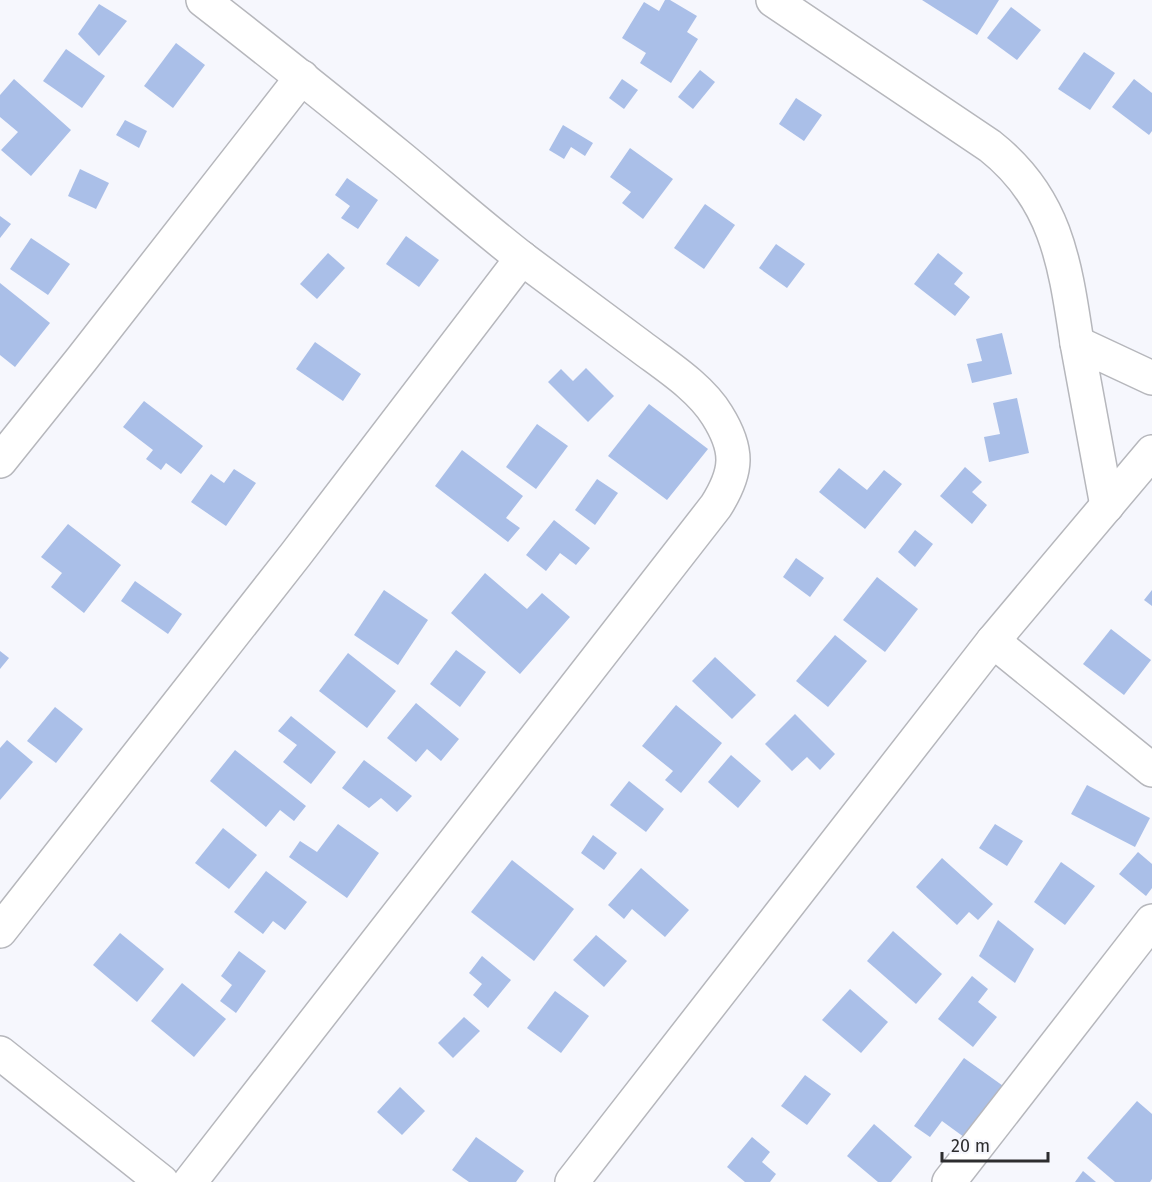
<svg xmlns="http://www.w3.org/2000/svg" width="1152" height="1182" viewBox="0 0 1152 1182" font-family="'Fira Sans',sans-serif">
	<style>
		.building { fill: #aabfe8 }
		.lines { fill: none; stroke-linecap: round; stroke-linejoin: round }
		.minor-casing { stroke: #b6b7bc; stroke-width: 36 }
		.minor { stroke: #fff; stroke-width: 33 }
	</style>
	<rect width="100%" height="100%" fill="#f6f7fd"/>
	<g class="building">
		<polygon points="665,0 670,0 697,16 687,32 698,39 671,83 640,63 646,53 622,38 644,2 659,11"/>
		<polygon points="922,0 999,0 977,35"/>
		<polygon points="99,4 127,21 99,56 78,34"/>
		<polygon points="1011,7 1041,30 1017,60 987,38"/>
		<polygon points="176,43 205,65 173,108 144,86"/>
		<polygon points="66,49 105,76 82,108 43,81"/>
		<polygon points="1084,52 1115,73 1090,110 1058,89"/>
		<polygon points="700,70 715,82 693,109 678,97"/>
		<polygon points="14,79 71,130 31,176 1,150 18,132 0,117 0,95"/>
		<polygon points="622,79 638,90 624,109 609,98"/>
		<polygon points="1134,79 1152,93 1152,131 1149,135 1112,107"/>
		<polygon points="796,98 822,115 804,141 779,124"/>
		<polygon points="125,120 147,131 139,148 116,135"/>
		<polygon points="563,125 593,143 585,156 571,147 564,159 549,150"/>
		<polygon points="630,148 673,179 643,219 622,203 631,192 610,177"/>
		<polygon points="80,169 109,183 96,209 68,196"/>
		<polygon points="347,178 378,200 358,229 341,218 350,206 335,195"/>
		<polygon points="705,204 735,225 704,269 674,248"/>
		<polygon points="0,216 11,224 0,238"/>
		<polygon points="406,236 439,260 419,287 386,264"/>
		<polygon points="31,238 70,264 48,295 10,269"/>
		<polygon points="776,244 805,264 787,288 759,268"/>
		<polygon points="328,253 345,268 317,299 300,284"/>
		<polygon points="938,253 963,273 954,284 970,297 955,316 914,284"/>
		<polygon points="0,283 50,323 15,367 0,355"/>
		<polygon points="1002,333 1012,374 972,383 967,364 982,361 976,339"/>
		<polygon points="315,342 361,374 343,401 296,369"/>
		<polygon points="586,368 614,396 588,422 548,382 561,369 573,381"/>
		<polygon points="1017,398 1029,453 989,462 984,437 1000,434 993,403"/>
		<polygon points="144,401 203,446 181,474 166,463 161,470 146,459 153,450 123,427"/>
		<polygon points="649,404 708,449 667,500 608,456"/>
		<polygon points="537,424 568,446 536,489 506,467"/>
		<polygon points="462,450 523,496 506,518 520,528 508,542 435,486"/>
		<polygon points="965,467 982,482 972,492 987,505 972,524 940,496"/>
		<polygon points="839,468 867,490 884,470 902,484 865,529 819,492"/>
		<polygon points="234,469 256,483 226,526 191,502 211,474 224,483"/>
		<polygon points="597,479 618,493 595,525 575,510"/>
		<polygon points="554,520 590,548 576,565 560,553 546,571 526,555"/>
		<polygon points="68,524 121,565 84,613 51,587 62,573 41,557"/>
		<polygon points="915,530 933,544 915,567 898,552"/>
		<polygon points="796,558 824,578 810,597 783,577"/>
		<polygon points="485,573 527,609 542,593 570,617 520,674 451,613"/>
		<polygon points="877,577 918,609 885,652 843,620"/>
		<polygon points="135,581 182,614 168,634 121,601"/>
		<polygon points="384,590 428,620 398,665 354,635"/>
		<polygon points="1152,590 1152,606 1144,600"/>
		<polygon points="1111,629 1151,660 1124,695 1083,664"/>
		<polygon points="835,635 867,661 828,707 796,681"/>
		<polygon points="456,650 486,672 460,707 430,684"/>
		<polygon points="0,651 9,658 0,669"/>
		<polygon points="348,653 396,691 367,728 319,691"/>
		<polygon points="715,657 756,695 732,719 692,681"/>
		<polygon points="416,703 459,739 441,761 427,749 416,762 387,738"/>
		<polygon points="676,705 722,743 681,793 665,780 673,771 642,746"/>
		<polygon points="55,707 83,729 56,763 27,741"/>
		<polygon points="795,714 835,754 820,770 807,757 792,771 765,744"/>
		<polygon points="291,716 336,752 311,784 283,762 297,745 278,731"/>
		<polygon points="7,740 33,762 0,800 0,748"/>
		<polygon points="235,750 306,806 294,821 280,810 266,827 210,781"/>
		<polygon points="731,755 761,781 738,808 708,782"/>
		<polygon points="364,760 412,796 397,812 381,798 369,808 342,788"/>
		<polygon points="629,781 664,809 646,832 610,805"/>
		<polygon points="1087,785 1150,818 1135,847 1071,814"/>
		<polygon points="338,824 379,853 347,898 289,857 300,841 317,852"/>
		<polygon points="995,824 1023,841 1007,866 979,848"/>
		<polygon points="223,828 257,855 229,889 195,863"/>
		<polygon points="593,835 617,853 604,870 581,853"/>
		<polygon points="1138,852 1152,864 1152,888 1146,896 1119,874"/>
		<polygon points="942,858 993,904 978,920 969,912 957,925 916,887"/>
		<polygon points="512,860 574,909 534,961 471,912"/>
		<polygon points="1061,862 1095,886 1065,925 1034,902"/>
		<polygon points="641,868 689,910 665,937 632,909 624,919 608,905"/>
		<polygon points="266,871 307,902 285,930 273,921 263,934 234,912"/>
		<polygon points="998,920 1034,949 1015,983 979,956"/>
		<polygon points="893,931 942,974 916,1004 867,961"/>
		<polygon points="120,933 164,969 137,1002 93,965"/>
		<polygon points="596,935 627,961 604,987 573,960"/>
		<polygon points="239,951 266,971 236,1013 220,1001 232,985 221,976"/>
		<polygon points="482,956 511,980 488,1008 473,995 482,984 469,973"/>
		<polygon points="972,976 988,989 978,1002 997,1017 973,1047 938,1019"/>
		<polygon points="182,983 226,1019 194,1057 151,1021"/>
		<polygon points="850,989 888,1022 861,1053 822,1020"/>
		<polygon points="555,991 589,1016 561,1053 527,1028"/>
		<polygon points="464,1017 480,1031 453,1058 438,1043"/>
		<polygon points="964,1058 1006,1088 968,1140 942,1121 930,1137 914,1126"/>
		<polygon points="805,1075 831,1094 807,1125 781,1106"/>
		<polygon points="400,1087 425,1111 402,1135 377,1112"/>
		<polygon points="1137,1101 1152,1114 1152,1179 1150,1182 1115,1182 1087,1158"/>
		<polygon points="874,1124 912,1157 891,1182 878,1182 847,1156"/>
		<polygon points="476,1137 524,1171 516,1182 469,1182 452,1170"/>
		<polygon points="752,1137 770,1152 762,1162 776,1174 770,1182 745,1182 727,1167"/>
		<polygon points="1083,1171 1096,1182 1075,1182"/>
	</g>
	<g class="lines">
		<g class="minor-casing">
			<g id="minor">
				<path d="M773 0 990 146C1057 199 1065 264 1077 343"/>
				<polyline points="0,461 81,360 302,77"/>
				<polyline points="1107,506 1077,343 1152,378"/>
				<polyline points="993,641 1152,770"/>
				<polyline points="0,931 296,554 522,258"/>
				<polyline points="0,1053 162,1182"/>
				<path d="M190 1182 716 506C738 471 739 450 717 415 700 387 665 365 640 346 601 317 562 288 523 259 482 227 442 192 401 158 336 105 270 52 203 0"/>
				<polyline points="572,1182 993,641 1152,452"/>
				<polyline points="949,1182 1152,921"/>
			</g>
		</g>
		<use href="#minor" class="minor"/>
	</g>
	<path d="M942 1152v9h106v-9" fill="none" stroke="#2d2d2f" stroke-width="3"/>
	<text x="951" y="1152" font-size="18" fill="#2d2d2f" stroke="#f6f7fd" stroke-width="4.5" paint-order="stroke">20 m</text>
</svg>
